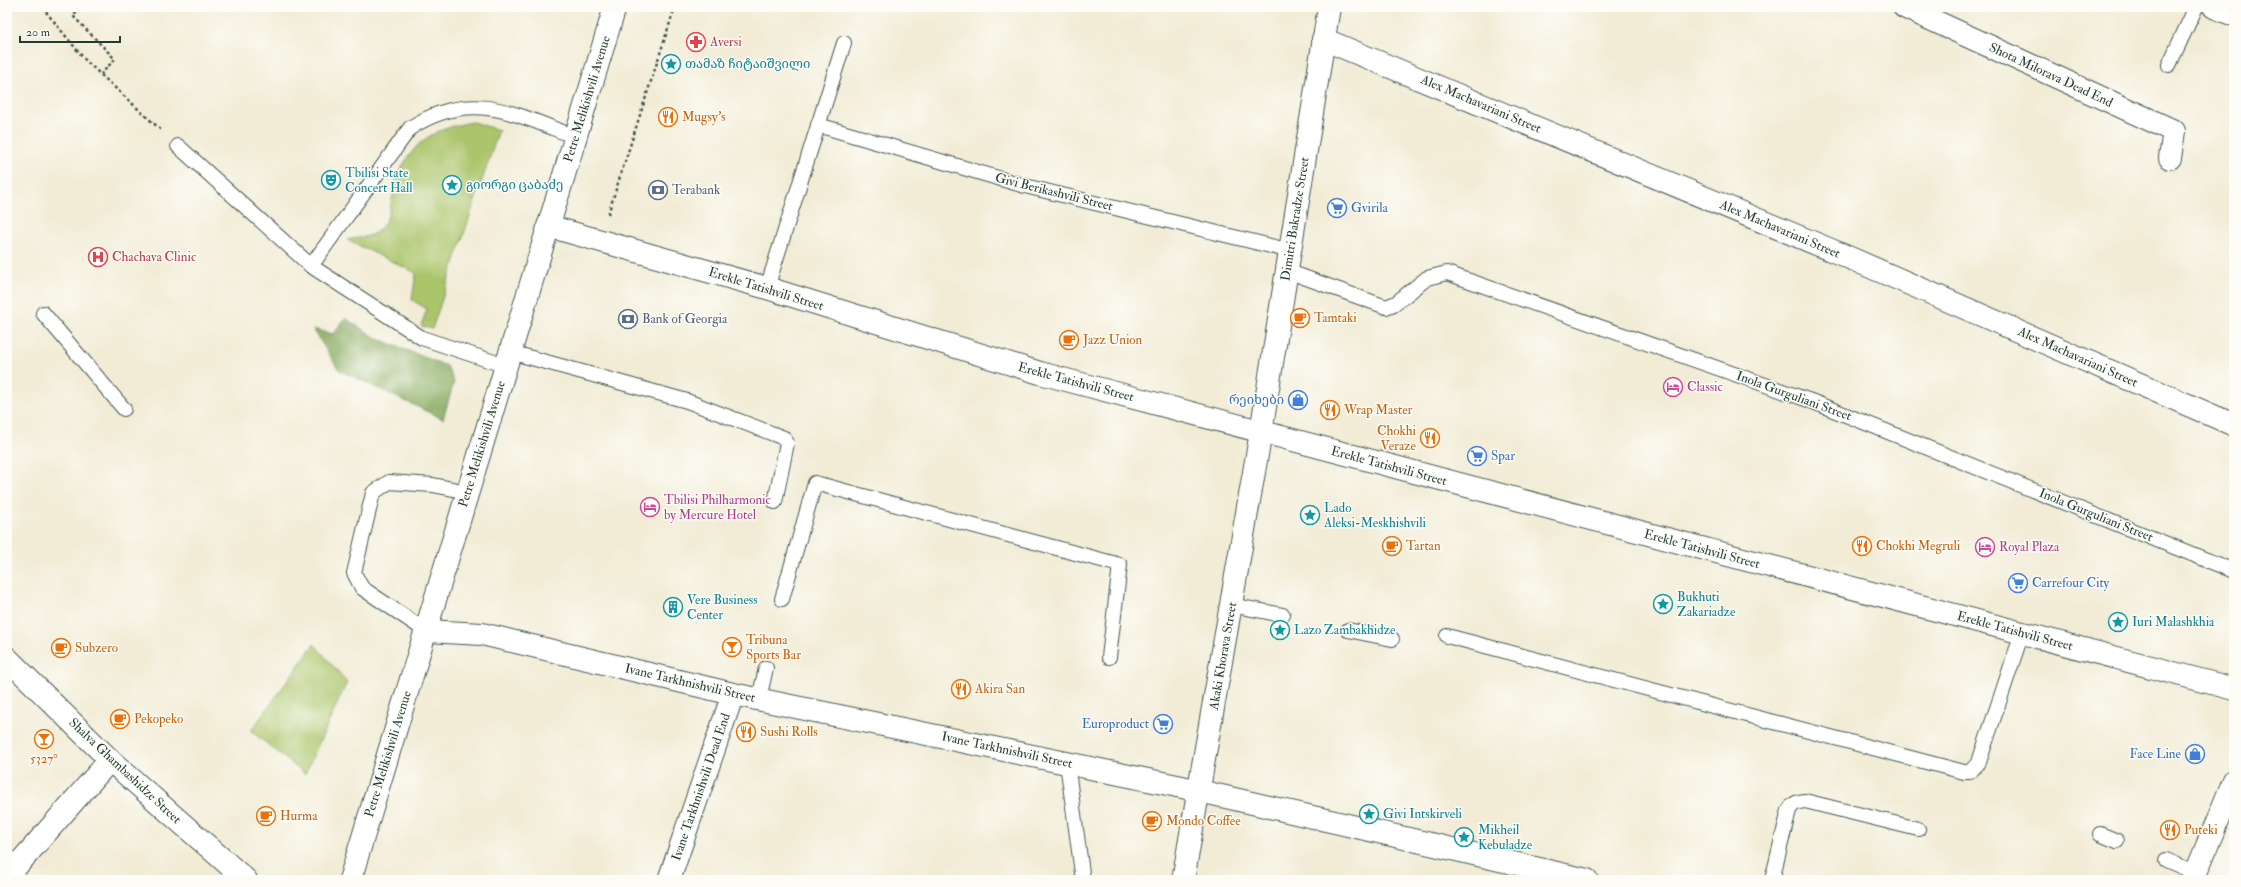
<svg xmlns="http://www.w3.org/2000/svg" width="2241" height="887" viewBox="0 0 2241 887" font-family="'IM FELL Double Pica','Noto Serif Georgian',serif">
	<style>
		.green { fill: #aac56b; stroke: #648150 }
		.forest { fill: #87aa5f; stroke: #53744a }
		.lines { fill: none; stroke-linecap: round; stroke-linejoin: round }
		.service-casing { stroke: #3f574c; stroke-width: 16 }
		.minor-casing { stroke: #3f574c; stroke-width: 24 }
		.tertiary-casing { stroke: #3f574c; stroke-width: 24 }
		.primary-casing { stroke: #3f574c; stroke-width: 24 }
		.path { stroke: #3f574c; stroke-width: 2.5; stroke-dasharray: 3 3; stroke-linecap: butt }
		.service { stroke: #fff; stroke-width: 14 }
		.minor { stroke: #fff; stroke-width: 22 }
		.tertiary { stroke: #fff; stroke-width: 22 }
		.primary { stroke: #fff; stroke-width: 22 }
		.labels { text-anchor: middle; dominant-baseline: central; stroke-width: 3; stroke-linejoin: round; paint-order: stroke }
		.health-label { font-size: 13px; fill: #be3a42; stroke: #fdfcf7; text-anchor: start }
		.culture-label { font-size: 13px; fill: #0d838f; stroke: #fdfcf7; text-anchor: start }
		.street-label { font-size: 13px; fill: #1f3d34; stroke: #fdfcf7 }
		.food-label { font-size: 13px; fill: #c56008; stroke: #fdfcf7; text-anchor: start }
		.service-label { font-size: 13px; fill: #4e5e75; stroke: #fdfcf7; text-anchor: start }
		.shop-label { font-size: 13px; fill: #366cbe; stroke: #fdfcf7; text-anchor: start }
		.hotel-label { font-size: 13px; fill: #b23c85; stroke: #fdfcf7; text-anchor: start }
	</style>
	<rect width="100%" height="100%" fill="#fdfcf7"/>
	<filter id="ink" filterUnits="userSpaceOnUse"><feTurbulence type="fractalNoise" baseFrequency=".025" numOctaves="2"/><feDisplacementMap in="SourceGraphic" scale="8" xChannelSelector="R" yChannelSelector="G"/><feConvolveMatrix kernelMatrix="1 2 1 2 8 2 1 2 1" color-interpolation-filters="sRGB"/></filter>
	<filter id="wash" filterUnits="userSpaceOnUse"><feTurbulence type="fractalNoise" baseFrequency=".012" numOctaves="4" result="noise"/><feDisplacementMap in="SourceGraphic" scale="16" xChannelSelector="R" yChannelSelector="G"/><feGaussianBlur stdDeviation="0.9" result="paint"/><feColorMatrix in="noise" values="0 0 0 0 0 0 0 0 0 0 0 0 0 0 0 0 0 1.4 0 .05"/><feComposite in="paint" operator="in"/></filter>
	<g filter="url(#wash)">
		<rect width="100%" height="100%" fill="#f2ecd6"/>
		<g class="green">
			<path d="M473 122 499 130 432 329 421 326 427 309 412 300 416 273 347 240C354 238 364 238 371 235 395 225 389 192 399 173 416 138 437 128 473 122Z"/>
			<polygon points="314,644 347,682 305,774 251,731"/>
		</g>
		<polygon class="forest" points="345,318 378,339 447,366 454,382 443,419 339,370 313,329 333,334"/>
	</g>
	<g filter="url(#ink)">
		<g class="lines">
			<g class="service-casing">
				<g id="service">
					<polyline points="2169,65 2196,7"/>
					<polyline points="818,125 1025,186 1291,251"/>
					<polyline points="178,146 311,266 422,338 506,366"/>
					<path d="M311 266 410 128C472 88 514 114 576 137"/>
					<polyline points="1287,271 1386,307 1396,303 1427,278 1447,273 1811,401 2234,571"/>
					<polyline points="767,288 844,43"/>
					<polyline points="43,313 124,409"/>
					<polyline points="510,352 687,401 784,438 787,443 775,502"/>
					<polyline points="782,599 815,483 1120,565 1109,657"/>
					<polyline points="1231,605 1283,615"/>
					<polyline points="1348,630 1392,639"/>
					<polyline points="426,631 362,588 354,573 373,493 389,482 433,485 468,492"/>
					<polyline points="1447,636 1964,772 1970,772 1979,762 2022,633"/>
					<polyline points="759,699 766,668"/>
					<polyline points="1067,763 1083,880"/>
					<polyline points="2100,834 2117,841"/>
					<polyline points="2166,860 2196,873"/>
					<path d="M1772 880 1789 810C1793 803 1797 802 1805 801L1918 829"/>
				</g>
			</g>
			<g class="minor-casing">
				<g id="minor">
					<polyline points="1904,7 2174,131 2170,158"/>
					<polyline points="2214,7 2234,15"/>
					<polyline points="1323,39 1843,255 2234,425"/>
					<polyline points="548,226 767,288 1040,373 2234,689"/>
					<polyline points="426,631 482,634 733,694 1182,787 1587,880"/>
					<polyline points="7,658 110,760 246,880"/>
					<polyline points="7,877 110,760"/>
					<polyline points="669,880 733,694"/>
					<polyline points="1183,880 1261,432 1329,7"/>
				</g>
			</g>
			<g class="tertiary-casing">
				<polyline id="tertiary" points="2193,880 2234,780"/>
			</g>
			<g class="primary-casing">
				<polyline id="primary" points="350,880 615,7"/>
			</g>
			<g class="path">
				<polyline points="42,7 86,61 161,130"/>
				<polyline points="80,7 73,16 115,59 101,74"/>
				<polyline points="608,214 675,7"/>
			</g>
			<use href="#service" class="service"/>
			<use href="#minor" class="minor"/>
			<use href="#tertiary" class="tertiary"/>
			<use href="#primary" class="primary"/>
		</g>
	</g>
	<defs>
		<g id="pharmacy-ring" transform="scale(1)"><circle r="9.5" fill="#fdfcf7" stroke="#e0444e" stroke-width="1.5"/><path d="M-2-6h4v4h4v4h-4v4h-4v-4h-4v-4h4Z" fill="#e0444e"/></g>
		<g id="sight-ring" transform="scale(1)"><circle r="9.5" fill="#fdfcf7" stroke="#0f9aa8" stroke-width="1.5"/><path d="M0-6L1.8-2.2L6-1.7L2.9 1.2L3.7 5.4L0 3.3L-3.7 5.4L-2.9 1.2L-6-1.7L-1.8-2.2Z" fill="#0f9aa8"/></g>
		<g id="restaurant-ring" transform="scale(1)"><circle r="9.5" fill="#fdfcf7" stroke="#e8710a" stroke-width="1.5"/><path d="M-5-6h1v4h1v-4h1v4h1v-4h1v5L-1.5 .5V6h-2V.5L-5-1ZM5-6V6H3V1.5H1.5Q1.5-4 5-6Z" fill="#e8710a"/></g>
		<g id="theatre-ring" transform="scale(1)"><circle r="9.5" fill="#fdfcf7" stroke="#0f9aa8" stroke-width="1.5"/><path d="M-5-5.5Q0-4 5-5.5V0Q5 5 0 6Q-5 5-5 0ZM-3.3-2.5H-1v1.5H-3.3ZM1-2.5H3.3v1.5H1ZM-2.8 1Q0 5.5 2.8 1Z" fill="#0f9aa8"/></g>
		<g id="bank-ring" transform="scale(1)"><circle r="9.5" fill="#fdfcf7" stroke="#5c6f8a" stroke-width="1.5"/><path d="M-6-4H6V4H-6ZM0-2.3a2.3 2.3 0 1 0 0 4.6a2.3 2.3 0 1 0 0-4.6Z" fill="#5c6f8a"/></g>
		<g id="supermarket-ring" transform="scale(1)"><circle r="9.5" fill="#fdfcf7" stroke="#3f7fe0" stroke-width="1.5"/><path d="M-6-5.5h2.5l.6 2H6L4.5 2H-2.5L-4.4-4H-6ZM-1.5 3.2a1.3 1.3 0 1 0 .1 0ZM3 3.2a1.3 1.3 0 1 0 .1 0Z" fill="#3f7fe0"/></g>
		<g id="hospital-ring" transform="scale(1)"><circle r="9.5" fill="#fdfcf7" stroke="#e0444e" stroke-width="1.5"/><path d="M-5-5h3v3.5h4V-5h3V5h-3V1.5h-4V5h-3Z" fill="#e0444e"/></g>
		<g id="cafe-ring" transform="scale(1)"><circle r="9.5" fill="#fdfcf7" stroke="#e8710a" stroke-width="1.5"/><path d="M-5.5-4.5H6V0H3Q3 3.5 0 3.5H-2.5Q-5.5 3.5-5.5 0ZM3-3.2v2h1.7v-2ZM-6 4.5H4V6H-6Z" fill="#e8710a"/></g>
		<g id="hotel-ring" transform="scale(1)"><circle r="9.5" fill="#fdfcf7" stroke="#d1479c" stroke-width="1.5"/><path d="M-6-4.5h1.5V1H6V5H4.5V3h-9V5H-6ZM-4 0a1.8 1.8 0 1 1 3.6 0ZM.5 0V-2.5h3Q6-2.5 6 0Z" fill="#d1479c"/></g>
		<g id="shop-ring" transform="scale(1)"><circle r="9.5" fill="#fdfcf7" stroke="#3f7fe0" stroke-width="1.5"/><path d="M-5-2.5h2.3a2.7 3.5 0 0 1 5.4 0H5L5.5 6h-11ZM-1.5-2.5h3a1.5 2.3 0 0 0-3 0Z" fill="#3f7fe0"/></g>
		<g id="building-ring" transform="scale(1)"><circle r="9.5" fill="#fdfcf7" stroke="#0f9aa8" stroke-width="1.5"/><path d="M-4-6H4V6H1V3H-1V6H-4ZM-2.5-4.3h1.7v1.8h-1.7ZM.8-4.3h1.7v1.8H.8ZM-2.5-1h1.7V.8h-1.7ZM.8-1h1.7V.8H.8Z" fill="#0f9aa8"/></g>
		<g id="bar-ring" transform="scale(1)"><circle r="9.5" fill="#fdfcf7" stroke="#e8710a" stroke-width="1.5"/><path d="M-6-5H6L.8 .8V4.5H3.5V6h-7V4.5H-.8V.8Z" fill="#e8710a"/></g>
	</defs>
	<g fill-rule="evenodd">
		<use href="#pharmacy-ring" x="696" y="42"/>
		<use href="#sight-ring" x="671" y="64"/>
		<use href="#restaurant-ring" x="668" y="117"/>
		<use href="#theatre-ring" x="331" y="180"/>
		<use href="#sight-ring" x="452" y="185"/>
		<use href="#bank-ring" x="658" y="190"/>
		<use href="#supermarket-ring" x="1337" y="208"/>
		<use href="#hospital-ring" x="98" y="257"/>
		<use href="#cafe-ring" x="1300" y="318"/>
		<use href="#bank-ring" x="628" y="319"/>
		<use href="#cafe-ring" x="1069" y="340"/>
		<use href="#hotel-ring" x="1673" y="387"/>
		<use href="#shop-ring" x="1298" y="400"/>
		<use href="#restaurant-ring" x="1330" y="410"/>
		<use href="#restaurant-ring" x="1430" y="438"/>
		<use href="#supermarket-ring" x="1477" y="456"/>
		<use href="#hotel-ring" x="650" y="507"/>
		<use href="#sight-ring" x="1310" y="515"/>
		<use href="#cafe-ring" x="1392" y="546"/>
		<use href="#restaurant-ring" x="1862" y="546"/>
		<use href="#hotel-ring" x="1985" y="547"/>
		<use href="#supermarket-ring" x="2018" y="583"/>
		<use href="#sight-ring" x="1663" y="604"/>
		<use href="#building-ring" x="673" y="607"/>
		<use href="#sight-ring" x="2118" y="622"/>
		<use href="#sight-ring" x="1280" y="630"/>
		<use href="#bar-ring" x="732" y="647"/>
		<use href="#cafe-ring" x="61" y="648"/>
		<use href="#restaurant-ring" x="961" y="689"/>
		<use href="#cafe-ring" x="120" y="719"/>
		<use href="#supermarket-ring" x="1163" y="724"/>
		<use href="#restaurant-ring" x="746" y="732"/>
		<use href="#bar-ring" x="44" y="739"/>
		<use href="#shop-ring" x="2195" y="754"/>
		<use href="#sight-ring" x="1369" y="814"/>
		<use href="#cafe-ring" x="266" y="816"/>
		<use href="#cafe-ring" x="1152" y="821"/>
		<use href="#restaurant-ring" x="2170" y="830"/>
		<use href="#sight-ring" x="1464" y="837"/>
	</g>
	<g class="labels">
		<g class="health-label">
			<text x="710" y="42">Aversi</text>
			<text x="112" y="257">Chachava Clinic</text>
		</g>
		<g class="culture-label">
			<text x="685" y="64">თამაზ ჩიტაიშვილი</text>
			<text x="345" y="173">Tbilisi State<tspan x="345" dy="15">Concert Hall</tspan></text>
			<text x="466" y="185">გიორგი ცაბაძე</text>
			<text x="1324" y="508">Lado<tspan x="1324" dy="15">Aleksi-Meskhishvili</tspan></text>
			<text x="1677" y="597">Bukhuti<tspan x="1677" dy="15">Zakariadze</tspan></text>
			<text x="687" y="600">Vere Business<tspan x="687" dy="15">Center</tspan></text>
			<text x="2132" y="622">Iuri Malashkhia</text>
			<text x="1294" y="630">Lazo Zambakhidze</text>
			<text x="1383" y="814">Givi Intskirveli</text>
			<text x="1478" y="830">Mikheil<tspan x="1478" dy="15">Kebuladze</tspan></text>
		</g>
		<g class="street-label">
			<text transform="translate(2051 75) rotate(25)">Shota Milorava Dead End</text>
			<text transform="translate(587 99) rotate(-73)">Petre Melikishvili Avenue</text>
			<text transform="translate(1481 104) rotate(23)">Alex Machavariani Street</text>
			<text transform="translate(1054 192) rotate(14)">Givi Berikashvili Street</text>
			<text transform="translate(1295 219) rotate(-81)">Dimitri Bakradze Street</text>
			<text transform="translate(1780 229) rotate(23)">Alex Machavariani Street</text>
			<text transform="translate(766 289) rotate(17)">Erekle Tatishvili Street</text>
			<text transform="translate(2078 357) rotate(24)">Alex Machavariani Street</text>
			<text transform="translate(1076 382) rotate(15)">Erekle Tatishvili Street</text>
			<text transform="translate(1794 396) rotate(20)">Inola Gurguliani Street</text>
			<text transform="translate(482 444) rotate(-73)">Petre Melikishvili Avenue</text>
			<text transform="translate(1389 466) rotate(15)">Erekle Tatishvili Street</text>
			<text transform="translate(2096 515) rotate(22)">Inola Gurguliani Street</text>
			<text transform="translate(1702 549) rotate(15)">Erekle Tatishvili Street</text>
			<text transform="translate(2015 631) rotate(15)">Erekle Tatishvili Street</text>
			<text transform="translate(1223 656) rotate(-80)">Akaki Khorava Street</text>
			<text transform="translate(690 683) rotate(13)">Ivane Tarkhnishvili Street</text>
			<text transform="translate(1007 750) rotate(12)">Ivane Tarkhnishvili Street</text>
			<text transform="translate(388 754) rotate(-73)">Petre Melikishvili Avenue</text>
			<text transform="translate(125 771) rotate(43)">Shalva Ghambashidze Street</text>
			<text transform="translate(701 787) rotate(-71)">Ivane Tarkhnishvili Dead End</text>
		</g>
		<g class="food-label">
			<text x="682" y="117">Mugsy's</text>
			<text x="1314" y="318">Tamtaki</text>
			<text x="1083" y="340">Jazz Union</text>
			<text x="1344" y="410">Wrap Master</text>
			<text x="1416" y="431" text-anchor="end">Chokhi<tspan x="1416" dy="15">Veraze</tspan></text>
			<text x="1406" y="546">Tartan</text>
			<text x="1876" y="546">Chokhi Megruli</text>
			<text x="746" y="640">Tribuna<tspan x="746" dy="15">Sports Bar</tspan></text>
			<text x="75" y="648">Subzero</text>
			<text x="975" y="689">Akira San</text>
			<text x="134" y="719">Pekopeko</text>
			<text x="760" y="732">Sushi Rolls</text>
			<text x="44" y="759" text-anchor="middle">5327°</text>
			<text x="280" y="816">Hurma</text>
			<text x="1166" y="821">Mondo Coffee</text>
			<text x="2184" y="830">Puteki</text>
		</g>
		<g class="service-label">
			<text x="672" y="190">Terabank</text>
			<text x="642" y="319">Bank of Georgia</text>
		</g>
		<g class="shop-label">
			<text x="1351" y="208">Gvirila</text>
			<text x="1284" y="400" text-anchor="end">რეიხები</text>
			<text x="1491" y="456">Spar</text>
			<text x="2032" y="583">Carrefour City</text>
			<text x="1149" y="724" text-anchor="end">Europroduct</text>
			<text x="2181" y="754" text-anchor="end">Face Line</text>
		</g>
		<g class="hotel-label">
			<text x="1687" y="387">Classic</text>
			<text x="664" y="500">Tbilisi Philharmonic<tspan x="664" dy="15">by Mercure Hotel</tspan></text>
			<text x="1999" y="547">Royal Plaza</text>
		</g>
	</g>
	<rect width="2241" height="887" fill="none" stroke="#fdfcf7" stroke-width="24"/>
	<path d="M20 36v6h100v-6" fill="none" stroke="#1f3d34" stroke-width="2"/>
	<text x="26" y="36" font-size="12" fill="#1f3d34" stroke="#fdfcf7" stroke-width="3" paint-order="stroke">20 m</text>
</svg>
